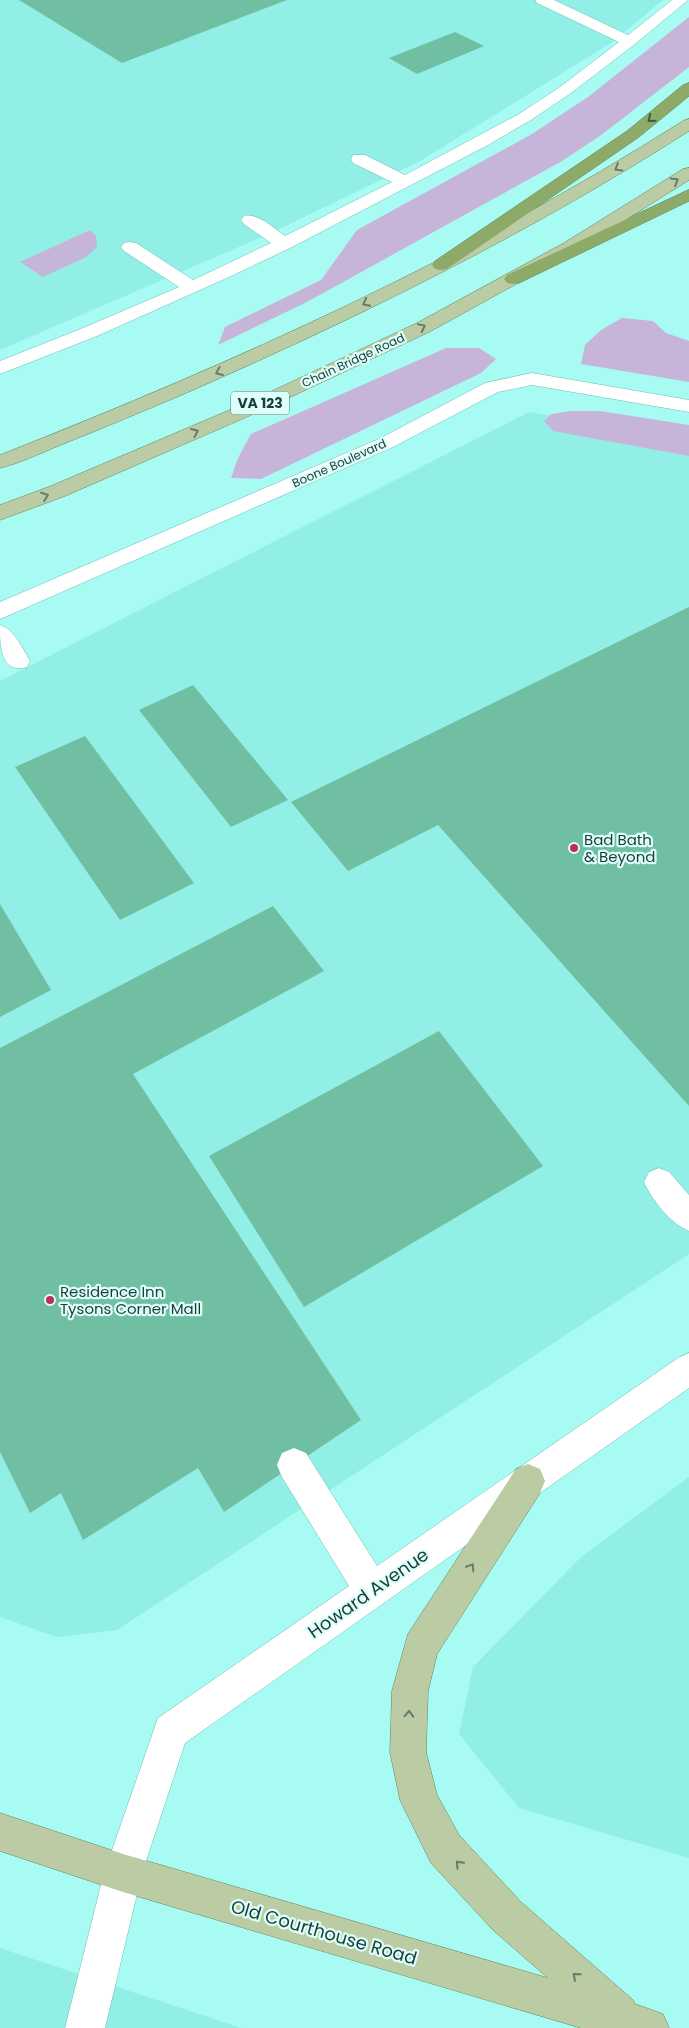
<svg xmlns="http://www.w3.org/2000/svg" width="689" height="2028" viewBox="0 0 689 2028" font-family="Poppins,sans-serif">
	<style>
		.built { fill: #91efe6 }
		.green { fill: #c7b4d9 }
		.building { fill: #71bfa2 }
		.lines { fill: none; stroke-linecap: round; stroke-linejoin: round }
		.minor-casing { stroke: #6bbeb6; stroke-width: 1 }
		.major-casing { stroke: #658459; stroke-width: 1 }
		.highway-casing { stroke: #658459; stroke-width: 1 }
		.minor { fill: #fff; fill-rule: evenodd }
		.major { fill: #bbcca5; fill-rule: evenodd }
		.highway { fill: #8daa69; fill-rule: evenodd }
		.oneway { stroke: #3c5e48 }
		.oneway2 { stroke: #627e6a }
		.poi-dot { fill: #bd2e5a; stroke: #defefa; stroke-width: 2 }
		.labels { text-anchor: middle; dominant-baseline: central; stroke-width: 4.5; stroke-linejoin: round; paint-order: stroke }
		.far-street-label { font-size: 12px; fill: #1a3e3a; stroke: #defefa }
		.shield { fill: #defefa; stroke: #557874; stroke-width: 1 }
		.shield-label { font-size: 14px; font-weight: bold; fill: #1a3e3a }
		.poi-label { font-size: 15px; fill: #1a3e3a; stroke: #defefa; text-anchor: start }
		.near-street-label { font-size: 18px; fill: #1a3e3a; stroke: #defefa }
	</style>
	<rect width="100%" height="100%" fill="#a8fbf3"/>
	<g class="built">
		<polygon points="0,0 663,0 611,43 420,161 269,234 0,350"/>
		<polygon points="529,412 689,438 689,1254 117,1630 57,1637 0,1617 0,681"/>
		<polygon points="689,1477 689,1858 519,1808 459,1734 473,1667 581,1557"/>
		<polygon points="0,1948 241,2028 0,2028"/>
	</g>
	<g class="green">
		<polygon points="689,17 689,67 600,136 562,161 307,302 218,345 225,327 321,280 357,230 532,134 588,97"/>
		<polygon points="90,230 96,236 97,247 86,257 43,277 20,262"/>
		<polygon points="622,318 653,321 666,333 689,341 689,382 581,364 585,345 601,330"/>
		<polygon points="446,348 479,348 496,359 481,373 261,479 231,478 238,458 251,434"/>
		<polygon points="570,411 600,411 689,425 689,456 553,431 544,421 552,414"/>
	</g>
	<g class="building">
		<polygon points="19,0 287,0 122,63"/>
		<polygon points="455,32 484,46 417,74 389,58"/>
		<polygon points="689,607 689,1106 438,825 348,871 291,802"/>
		<polygon points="193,685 288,800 231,827 139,710"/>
		<polygon points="85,736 194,883 120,920 15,767"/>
		<polygon points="0,904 51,990 0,1017"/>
		<polygon points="273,906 324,971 133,1074 361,1420 224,1512 198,1468 83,1540 61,1493 30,1513 0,1452 0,1048"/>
		<polygon points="439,1031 543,1166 304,1307 209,1156"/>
	</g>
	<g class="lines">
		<g class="minor-casing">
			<g id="minor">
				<path d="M535 0H554L628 35 672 0H688L635 44 571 93 531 120 488 145 290 248 229 277 97 336 0 374V361L83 328 179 287 124 251 121 247 124 243 130 242 136 243 193 280 271 243 244 224 241 220 244 216C259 213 273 228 285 236L392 182 353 163 351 159 353 155H365L405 175 519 114 560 87 619 42 537 3Z"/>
				<polygon points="532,373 689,400 689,412 532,385 498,392 393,447 0,619 0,602 379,439 485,383"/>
				<path d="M0 625C14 629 23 649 30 661L27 667C0 675 0 644 0 625Z"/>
				<path d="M659 1168 669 1172 689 1195V1231C671 1224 652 1200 644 1182L649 1172Z"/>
				<polygon points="689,1353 689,1388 185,1743 142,1873 105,2028 65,2028 104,1873 158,1718 349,1586 282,1477 277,1465 282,1453 294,1448 306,1453 377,1566 678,1358"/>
			</g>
		</g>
		<g class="major-casing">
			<g id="major">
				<path d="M689 119V131C528 234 354 320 179 396 139 413 98 430 58 446 39 454 20 463 0 468V455C236 362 469 257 683 121Z"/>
				<polygon points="689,168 689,180 576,251 431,331 265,409 65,496 0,520 0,505 51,486 251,401 417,323 564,243 683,169"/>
				<polygon points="528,1464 540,1469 545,1481 540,1493 437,1654 428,1691 426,1752 437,1795 459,1835 521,1902 633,2000 635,2004 663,2014 669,2028 581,2028 123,1892 0,1851 0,1813 123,1854 548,1978 493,1930 431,1863 400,1800 390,1752 392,1691 408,1634 516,1469"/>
			</g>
		</g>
		<g class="highway-casing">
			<g id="highway">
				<polygon points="689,83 689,96 639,137 447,269 441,270 435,269 432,265 435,261 627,131 683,85"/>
				<polygon points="689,190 689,201 519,283 513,284 507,283 504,279 507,275"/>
			</g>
		</g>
		<use href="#minor" class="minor"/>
		<use href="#major" class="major"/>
		<use href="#highway" class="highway"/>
	</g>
	<defs><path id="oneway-chevron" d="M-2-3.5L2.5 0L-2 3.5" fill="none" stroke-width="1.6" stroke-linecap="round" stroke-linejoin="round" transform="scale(1.25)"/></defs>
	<use class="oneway" href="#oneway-chevron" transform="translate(651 119) rotate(141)"/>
	<g class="oneway2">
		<use href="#oneway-chevron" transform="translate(618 168) rotate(150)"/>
		<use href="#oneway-chevron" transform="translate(675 181) rotate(-32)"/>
		<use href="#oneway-chevron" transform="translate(366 303) rotate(153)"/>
		<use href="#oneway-chevron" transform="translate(422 327) rotate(-26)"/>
		<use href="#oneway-chevron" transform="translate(219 372) rotate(157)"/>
		<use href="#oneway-chevron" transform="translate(195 432) rotate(-23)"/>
		<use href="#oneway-chevron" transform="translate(45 496) rotate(-21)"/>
		<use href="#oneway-chevron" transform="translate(471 1567) rotate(-57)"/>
		<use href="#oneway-chevron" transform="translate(409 1714) rotate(-88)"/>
		<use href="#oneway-chevron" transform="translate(459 1864) rotate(-133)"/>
		<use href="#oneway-chevron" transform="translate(576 1976) rotate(-139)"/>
	</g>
	<g class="poi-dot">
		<circle cx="574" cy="848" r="5"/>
		<circle cx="50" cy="1300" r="5"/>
	</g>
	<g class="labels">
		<g class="far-street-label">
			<text transform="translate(353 360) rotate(-25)">Chain Bridge Road</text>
			<text transform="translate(339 463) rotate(-24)">Boone Boulevard</text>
		</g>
		<rect class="shield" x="231" y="391.5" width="58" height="23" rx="4"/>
		<g class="shield-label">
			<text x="260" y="403">VA 123</text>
		</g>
		<g class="poi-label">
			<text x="584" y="839">Bad Bath<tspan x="584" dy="17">&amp; Beyond</tspan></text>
			<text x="60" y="1291">Residence Inn<tspan x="60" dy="17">Tysons Corner Mall</tspan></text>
		</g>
		<g class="near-street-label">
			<text transform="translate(368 1593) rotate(-35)">Howard Avenue</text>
			<text transform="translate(324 1932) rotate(16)">Old Courthouse Road</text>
		</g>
	</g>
</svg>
